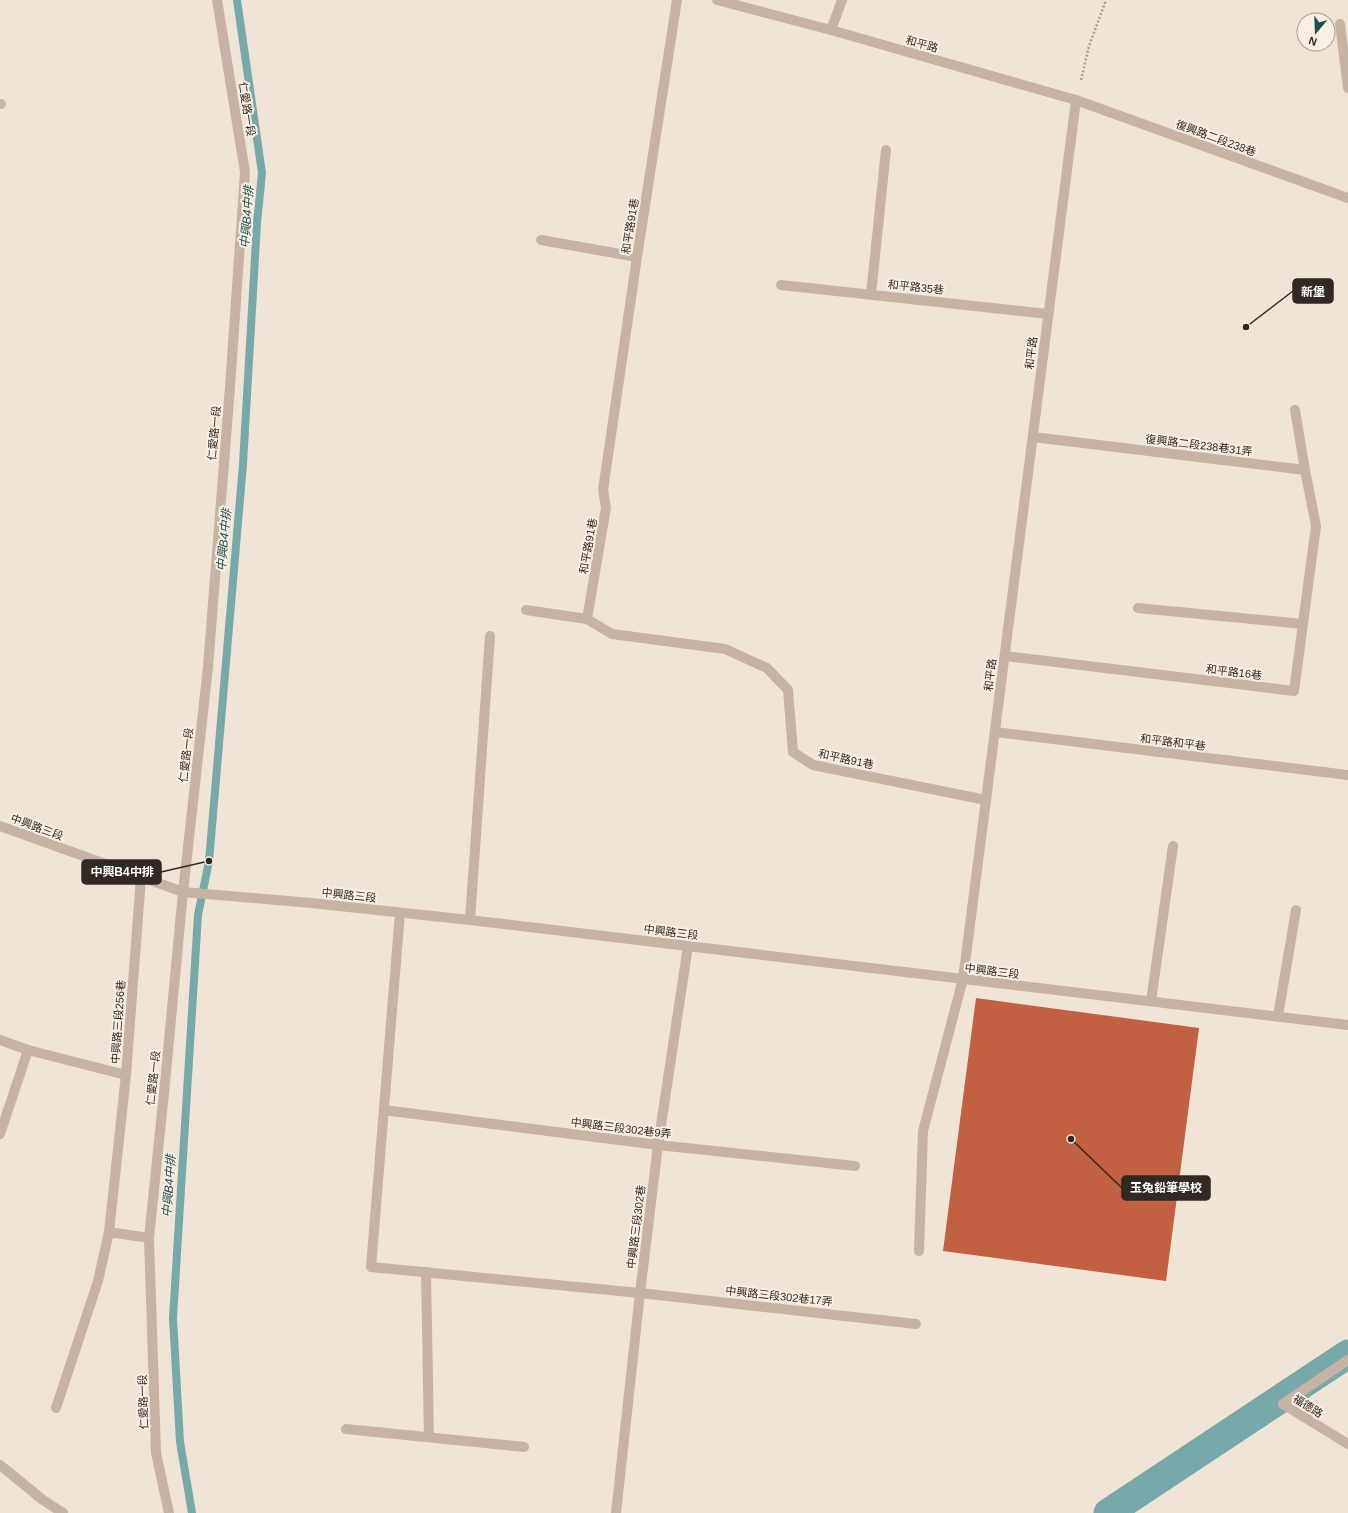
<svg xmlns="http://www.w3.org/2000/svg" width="1348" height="1513" viewBox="0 0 1348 1513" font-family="Helvetica,'Noto Sans TC',sans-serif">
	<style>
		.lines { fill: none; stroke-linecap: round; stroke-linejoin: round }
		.stream { stroke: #77a9ab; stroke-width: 8 }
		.canal { stroke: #77a9ab; stroke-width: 29 }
		.building { fill: #c26142 }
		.path { stroke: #b29d8e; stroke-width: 2.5; stroke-dasharray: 2 2; stroke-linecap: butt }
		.minor { stroke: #c7b3a3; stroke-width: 10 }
		.labels { text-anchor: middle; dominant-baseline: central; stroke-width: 4; stroke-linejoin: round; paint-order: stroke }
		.street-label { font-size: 11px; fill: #322925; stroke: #f8eee2 }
		.water-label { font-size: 12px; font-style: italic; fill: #1c4e51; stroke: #f8eee2 }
		.leader { fill: none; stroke: #322925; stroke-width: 1.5 }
		.callout-dot { fill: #322925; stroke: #f8eee2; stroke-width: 1.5 }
		.callout { fill: #322925; stroke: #322925; stroke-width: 1.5 }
		.callout-label { font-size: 12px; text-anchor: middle; font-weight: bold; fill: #fff }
	</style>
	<rect width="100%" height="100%" fill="#efe4d6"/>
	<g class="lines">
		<polyline class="stream" points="192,1513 180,1442 173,1318 198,915 209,861 243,464 257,223 262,173 237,0"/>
		<polyline class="canal" points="1108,1513 1348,1354"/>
	</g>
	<polygon class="building" points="976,998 1199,1028 1166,1281 943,1251"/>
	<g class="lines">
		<polyline class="path" points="1081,80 1089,46 1106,0"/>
		<g class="minor">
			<polyline points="677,0 637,257 603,490 606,508 587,619 612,634 725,649 767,668 788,690 793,752 813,765 986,800"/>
			<polyline points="717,0 831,30 1076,100 1348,198"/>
			<polyline points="1340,24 1348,88"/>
			<polyline points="831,30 842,0"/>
			<polyline points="0,104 1,104"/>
			<polyline points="541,240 637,257"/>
			<polyline points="781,285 1048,314"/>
			<polyline points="871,294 886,150"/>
			<polyline points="1295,410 1305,470"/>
			<polyline points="1138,608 1303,624"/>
			<polyline points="526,610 587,619"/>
			<polyline points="1005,656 1294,691 1316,526 1305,470 1033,437"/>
			<polyline points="995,732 1348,775"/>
			<polyline points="0,826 183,892 311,903 470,920 1348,1025"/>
			<polyline points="400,913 371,1267 640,1293 916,1324"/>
			<polyline points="470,920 490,636"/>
			<polyline points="1151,1001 1173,846"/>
			<polyline points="1278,1016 1296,910"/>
			<polyline points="0,1040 28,1050"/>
			<polyline points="384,1110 658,1145 855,1166"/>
			<polyline points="0,1134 28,1050 126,1075 141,877"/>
			<polyline points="109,1232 149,1238"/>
			<polyline points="919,1251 923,1131 963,979 1076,100"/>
			<polyline points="426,1272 429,1437"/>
			<polyline points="1348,1360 1283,1404 1348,1444"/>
			<polyline points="56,1408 98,1281 109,1232 126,1075"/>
			<polyline points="346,1429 524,1447"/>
			<polyline points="0,1465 43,1500 63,1513"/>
			<polyline points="169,1513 156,1453 149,1238 165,1083 183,892 208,667 230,387 245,172 217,0"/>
			<polyline points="616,1513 640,1293 658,1145 688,946"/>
		</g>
	</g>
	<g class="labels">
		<g class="street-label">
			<text transform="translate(922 44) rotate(16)">和平路</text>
			<text transform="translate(247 109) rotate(81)">仁愛路一段</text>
			<text transform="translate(1216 138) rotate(20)">復興路二段238巷</text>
			<text transform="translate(630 226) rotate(-81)">和平路91巷</text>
			<text transform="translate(916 287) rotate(6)">和平路35巷</text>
			<text transform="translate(1031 353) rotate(-83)">和平路</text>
			<text transform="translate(214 433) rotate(-85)">仁愛路一段</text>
			<text transform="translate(1199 445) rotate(7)">復興路二段238巷31弄</text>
			<text transform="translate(588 546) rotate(-80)">和平路91巷</text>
			<text transform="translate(1234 672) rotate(7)">和平路16巷</text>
			<text transform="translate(990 675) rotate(-83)">和平路</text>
			<text transform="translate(1173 742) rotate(7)">和平路和平巷</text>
			<text transform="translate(186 755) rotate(-84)">仁愛路一段</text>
			<text transform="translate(846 759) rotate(12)">和平路91巷</text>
			<text transform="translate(37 827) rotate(20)">中興路三段</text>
			<text transform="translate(349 895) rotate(6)">中興路三段</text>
			<text transform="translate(671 932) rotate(7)">中興路三段</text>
			<text transform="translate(992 971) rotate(7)">中興路三段</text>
			<text transform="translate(118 1022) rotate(-86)">中興路三段256巷</text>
			<text transform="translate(153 1078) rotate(-84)">仁愛路一段</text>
			<text transform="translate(621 1128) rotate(7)">中興路三段302巷9弄</text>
			<text transform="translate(636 1227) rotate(-83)">中興路三段302巷</text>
			<text transform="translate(779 1296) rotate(6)">中興路三段302巷17弄</text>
			<text transform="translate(143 1402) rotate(-92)">仁愛路一段</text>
			<text transform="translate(1308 1406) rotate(32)">福德路</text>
		</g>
		<g class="water-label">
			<text transform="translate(247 217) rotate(-86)">中興B4中排</text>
			<text transform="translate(224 540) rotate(-85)">中興B4中排</text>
			<text transform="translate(169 1186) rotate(-86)">中興B4中排</text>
		</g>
	</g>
	<path class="leader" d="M1246 327L1293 291M209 861L161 872M1071 1139L1122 1188"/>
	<g class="callout-dot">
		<circle cx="1246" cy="327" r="4"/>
		<circle cx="209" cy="861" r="4"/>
		<circle cx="1071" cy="1139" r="4"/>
	</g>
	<g class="callout">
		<rect x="1293" y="279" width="40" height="24" rx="4"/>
		<rect x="82" y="860" width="79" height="24" rx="4"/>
		<rect x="1122" y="1176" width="88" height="24" rx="4"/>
	</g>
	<g class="callout-label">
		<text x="1313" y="296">新堡</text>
		<text x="122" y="876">中興B4中排</text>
		<text x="1166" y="1192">玉兔鉛筆學校</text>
	</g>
	<g transform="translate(1316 32) rotate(199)"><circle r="19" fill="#f8eee2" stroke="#a99f96"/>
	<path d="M0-3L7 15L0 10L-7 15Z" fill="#1c4e51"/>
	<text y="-6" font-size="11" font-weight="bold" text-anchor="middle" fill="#322925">N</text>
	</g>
</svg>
